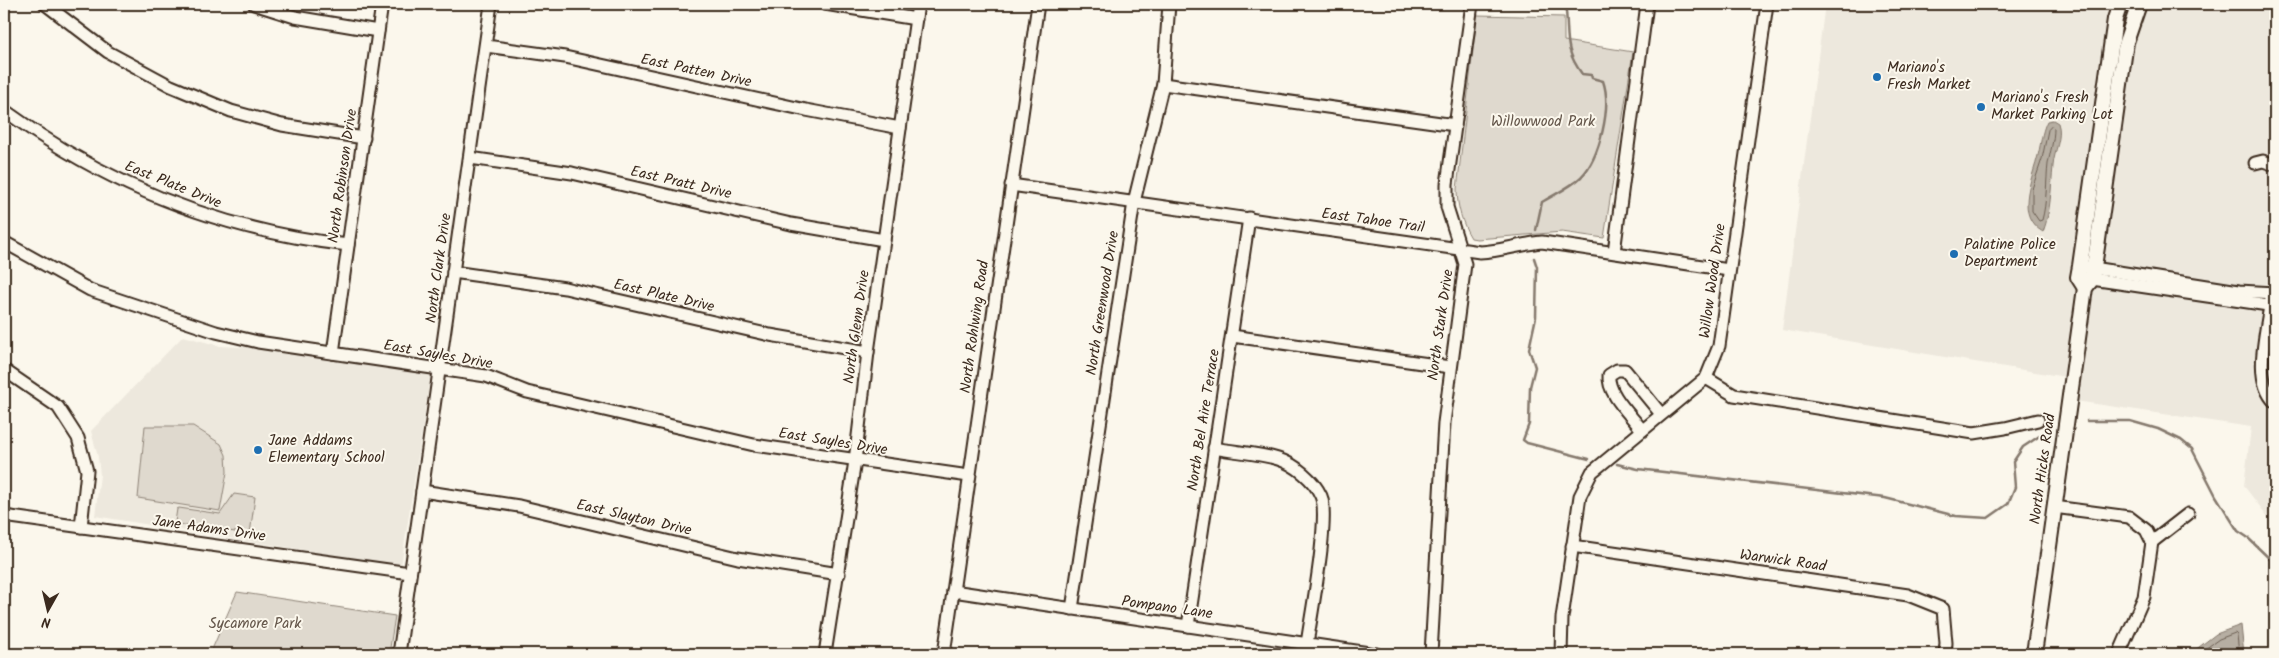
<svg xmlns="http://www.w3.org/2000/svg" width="2279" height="658" viewBox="0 0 2279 658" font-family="Kalam,sans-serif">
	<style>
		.built { fill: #ede8dd }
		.green { fill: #dfd9ce; stroke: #8d8276 }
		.water { fill: #b6aea2; stroke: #85796d }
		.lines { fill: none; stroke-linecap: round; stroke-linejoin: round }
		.shore { stroke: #6c5f53; stroke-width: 1 }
		.stream { stroke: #85796d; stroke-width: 2.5 }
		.minor-casing { stroke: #3b2a1e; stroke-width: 15 }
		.major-casing { stroke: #3b2a1e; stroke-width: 18 }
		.minor { stroke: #fbf7ec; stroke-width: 11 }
		.major { stroke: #fbf7ec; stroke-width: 14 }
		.poi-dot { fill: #1f6fb2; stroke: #fbf7ec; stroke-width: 2 }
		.labels { text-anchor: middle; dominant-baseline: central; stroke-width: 4; stroke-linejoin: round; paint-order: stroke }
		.poi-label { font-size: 15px; fill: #3b2a1e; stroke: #fbf7ec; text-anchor: start }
		.street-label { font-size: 15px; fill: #3b2a1e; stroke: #fbf7ec }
		.park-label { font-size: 15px; fill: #64564a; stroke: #fbf7ec }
	</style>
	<rect width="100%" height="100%" fill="#fbf7ec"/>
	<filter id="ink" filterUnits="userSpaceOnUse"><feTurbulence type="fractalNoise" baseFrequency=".02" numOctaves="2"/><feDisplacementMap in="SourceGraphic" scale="10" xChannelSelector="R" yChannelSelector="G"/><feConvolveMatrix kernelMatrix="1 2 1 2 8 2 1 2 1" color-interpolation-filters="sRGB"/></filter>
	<g filter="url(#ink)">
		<g class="built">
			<polygon points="1825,4 2120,4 2085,240 2085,288 2139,4 2275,4 2275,526 2244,486 2251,427 2069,400 2072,378 1782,330"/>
			<polygon points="183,336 220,346 261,348 431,373 401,566 95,516 100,475 98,457 91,431"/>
		</g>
		<g class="green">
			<path d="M1477 15 1564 17V41L1633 52 1604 238 1562 232 1477 239 1471 238C1462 223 1457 206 1457 189Z"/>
			<polygon points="145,426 193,426 221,444 226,455 227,472 220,511 138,498"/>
			<polygon points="234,494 255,497 250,534 177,524 175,522 177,509 179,508 220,514"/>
			<polygon points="237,592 395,616 389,654 210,654"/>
		</g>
		<g class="water">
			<path d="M2053 120 2058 123C2063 137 2054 151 2053 166 2051 188 2051 211 2043 232 2015 216 2031 182 2037 159 2041 146 2041 133 2047 121Z"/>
			<polygon points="2241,625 2244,654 2190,654 2216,634"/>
		</g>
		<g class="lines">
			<g class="shore">
				<path d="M2052 126 2054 128C2054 141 2050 152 2048 164 2046 182 2047 202 2042 220L2039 221 2032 211V189L2042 159 2048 130Z"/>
				<polyline points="2198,654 2219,639 2235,633 2237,635 2239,654"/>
			</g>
			<g class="stream">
				<path d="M1536 230 1542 202C1555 194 1571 187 1581 177 1600 158 1612 106 1603 81L1592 78 1591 75 1582 74C1562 47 1570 34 1565 4"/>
				<polyline points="1534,258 1537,267 1536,317 1529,349 1535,367 1530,387 1529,424 1523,440 1527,443 1589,459"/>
				<polyline points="2087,421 2130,421 2158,429 2181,440 2192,449 2216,496 2238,531 2247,537 2275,564"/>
				<polyline points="1617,464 1638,469 1885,498 1956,516 1988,518 2008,504 2015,487 2013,462 2023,447 2044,433"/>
			</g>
			<g class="minor-casing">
				<g id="minor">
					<polyline points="45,4 108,52 171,86 231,111 282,125 364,138"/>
					<polyline points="254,4 295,17 378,31"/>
					<polyline points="825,4 916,19"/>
					<polyline points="486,46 565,57 806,110 900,128"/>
					<polyline points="1163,84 1455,125"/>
					<path d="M4 110C106 185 222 231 348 245"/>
					<polyline points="470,158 572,173 791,224 884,240"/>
					<polyline points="2255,163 2263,161 2275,165"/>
					<path d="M1011 185 1480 252C1501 251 1521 244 1542 242L1729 270"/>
					<polyline points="4,242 90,290 216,332 258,342 486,376 527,392 754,445 969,476"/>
					<polyline points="1614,252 1647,4"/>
					<polyline points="2087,267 2239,291 2275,293"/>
					<polyline points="453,272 565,288 770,335 868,352"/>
					<polyline points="2085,278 2275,306"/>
					<path d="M2271 298C2268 328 2251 379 2275 402"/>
					<polyline points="1232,336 1450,367"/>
					<polyline points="333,353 382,4"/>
					<polyline points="4,370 58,407 78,438 87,471 81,527"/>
					<polyline points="1706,378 1734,395 1974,433 2005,428 2038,420"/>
					<path d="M1642 430C1631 415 1607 394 1609 375L1617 370H1625L1661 414"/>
					<path d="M1214 448C1235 452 1258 453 1278 459 1295 464 1314 480 1321 496 1330 517 1311 615 1307 644"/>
					<polyline points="422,491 519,506 738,558 839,574"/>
					<polyline points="2054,507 2129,517 2146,530 2152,542 2144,597 2119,654"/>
					<polyline points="4,516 410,573"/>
					<polyline points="2152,542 2188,514"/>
					<polyline points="1572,546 1908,595 1943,609 1946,643 1945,654"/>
					<polyline points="953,591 1376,654"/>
					<polyline points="1072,609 1134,202 1163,84 1169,4"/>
					<polyline points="1188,626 1249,218"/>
					<polyline points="399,654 491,4"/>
					<polyline points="825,654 855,461 868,352 918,4"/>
					<polyline points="944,654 1038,4"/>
					<polyline points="1431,654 1444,423 1465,264 1447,207 1447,184 1472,4"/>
					<polyline points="1561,654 1562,618 1580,496 1592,472 1706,378 1719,346 1767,4"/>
				</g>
			</g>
			<g class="major-casing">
				<g id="major">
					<polyline points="2085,288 2078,277 2080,266 2115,19 2120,4"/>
					<polyline points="2034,654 2085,288 2092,279 2097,247 2126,42 2139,4"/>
				</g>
			</g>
			<use href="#minor" class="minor"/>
			<use href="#major" class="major"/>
		</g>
	</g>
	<g class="poi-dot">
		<circle cx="1877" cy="77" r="5"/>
		<circle cx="1981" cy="107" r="5"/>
		<circle cx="1954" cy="254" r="5"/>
		<circle cx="258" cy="450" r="5"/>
	</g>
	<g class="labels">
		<g class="poi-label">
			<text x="1887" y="68">Mariano's<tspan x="1887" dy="17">Fresh Market</tspan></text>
			<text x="1991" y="98">Mariano's Fresh<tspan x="1991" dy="17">Market Parking Lot</tspan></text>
			<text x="1964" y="245">Palatine Police<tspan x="1964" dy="17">Department</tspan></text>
			<text x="268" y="441">Jane Addams<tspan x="268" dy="17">Elementary School</tspan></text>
		</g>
		<g class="street-label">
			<text transform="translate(696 71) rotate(12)">East Patten Drive</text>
			<text transform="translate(343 176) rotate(-82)">North Robinson Drive</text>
			<text transform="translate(681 183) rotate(13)">East Pratt Drive</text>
			<text transform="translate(173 185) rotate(22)">East Plate Drive</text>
			<text transform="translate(1373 221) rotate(8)">East Tahoe Trail</text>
			<text transform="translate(439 268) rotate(-82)">North Clark Drive</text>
			<text transform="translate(1713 281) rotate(-82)">Willow Wood Drive</text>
			<text transform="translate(664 296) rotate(13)">East Plate Drive</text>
			<text transform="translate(1103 303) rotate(-81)">North Greenwood Drive</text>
			<text transform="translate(1441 325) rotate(-82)">North Stark Drive</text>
			<text transform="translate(857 327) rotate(-82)">North Glenn Drive</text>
			<text transform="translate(975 327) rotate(-82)">North Rohlwing Road</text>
			<text transform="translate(438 355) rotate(10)">East Sayles Drive</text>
			<text transform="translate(1204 420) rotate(-81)">North Bel Aire Terrace</text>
			<text transform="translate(833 442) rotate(9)">East Sayles Drive</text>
			<text transform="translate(2043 469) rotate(-82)">North Hicks Road</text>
			<text transform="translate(634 518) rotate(13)">East Slayton Drive</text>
			<text transform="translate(209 529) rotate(8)">Jane Adams Drive</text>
			<text transform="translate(1783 561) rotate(8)">Warwick Road</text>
			<text transform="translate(1167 608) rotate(8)">Pompano Lane</text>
		</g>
		<g class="park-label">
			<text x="1543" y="122">Willowwood Park</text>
			<text x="255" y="624">Sycamore Park</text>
		</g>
	</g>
	<rect width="2279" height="658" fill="none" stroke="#fbf7ec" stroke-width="20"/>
	<rect x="10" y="10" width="2259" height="638" fill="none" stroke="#3b2a1e" stroke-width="2" filter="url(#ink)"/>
	<g transform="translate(48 610) rotate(188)" stroke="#fbf7ec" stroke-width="4" paint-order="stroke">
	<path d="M0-4L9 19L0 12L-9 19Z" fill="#3b2a1e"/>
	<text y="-8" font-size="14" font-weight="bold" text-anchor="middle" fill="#3b2a1e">N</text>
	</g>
</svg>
